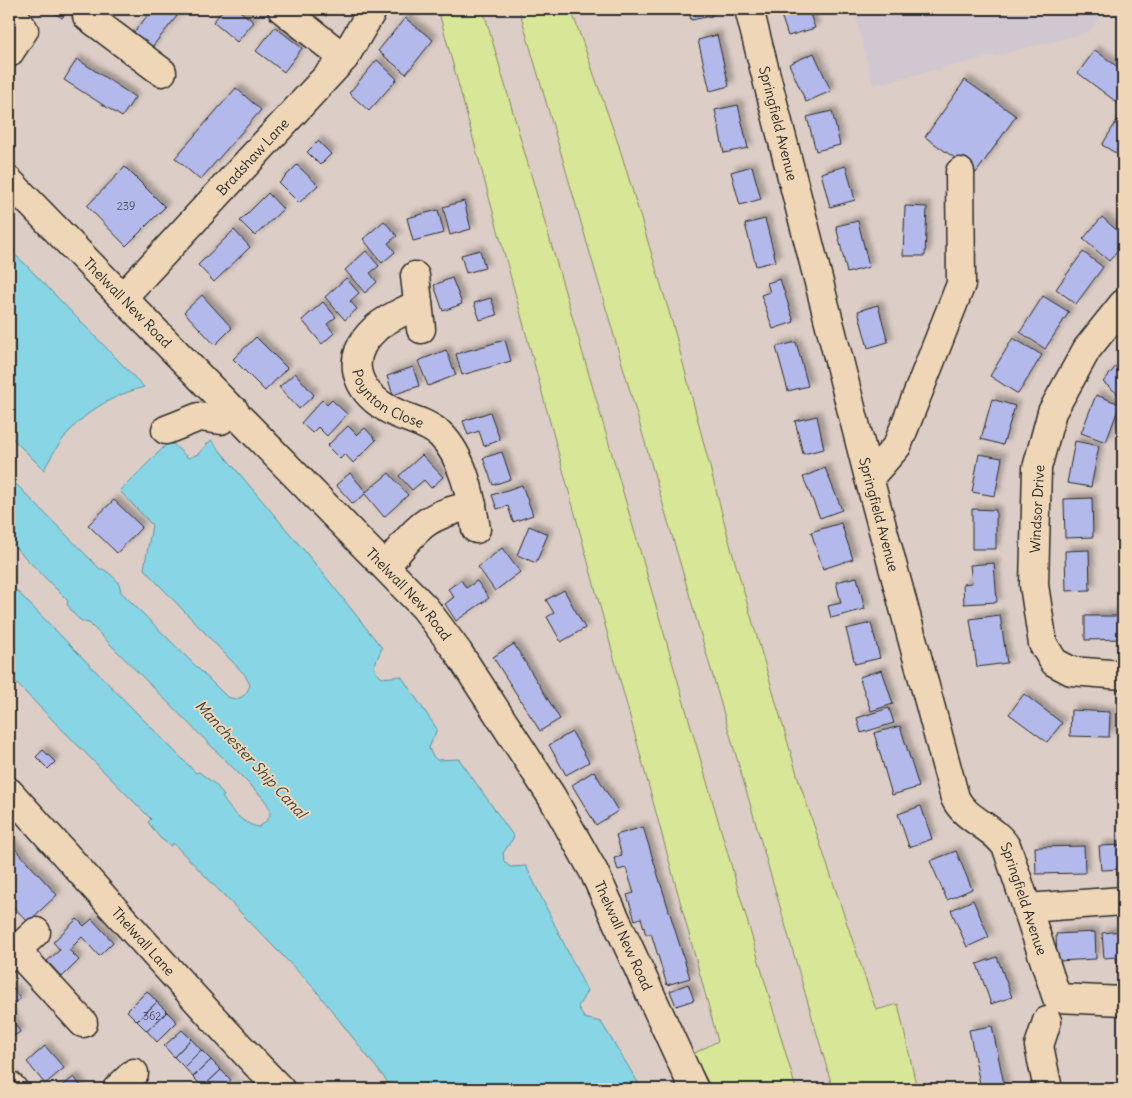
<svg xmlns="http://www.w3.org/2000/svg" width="1132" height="1098" viewBox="0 0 1132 1098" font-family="Delius,sans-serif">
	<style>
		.built { fill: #d0c7d1 }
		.green { fill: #d8e698; stroke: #828862 }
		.water { fill: #87d5e5; stroke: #62919b }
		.building { fill: #b3b9ea; stroke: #2b2b2b; filter: url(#shadow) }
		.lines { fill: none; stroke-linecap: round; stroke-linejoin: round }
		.minor-casing { stroke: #2b2b2b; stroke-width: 31 }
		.major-casing { stroke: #2b2b2b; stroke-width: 31 }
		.minor { stroke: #eed6b6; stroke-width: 28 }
		.major { stroke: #eed6b6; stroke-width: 28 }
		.labels { text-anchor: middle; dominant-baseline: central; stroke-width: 4; stroke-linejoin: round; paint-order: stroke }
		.number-label { font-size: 11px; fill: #4d4e5b }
		.street-label { font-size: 14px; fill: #2b2b2b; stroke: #eed6b6 }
		.water-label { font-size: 15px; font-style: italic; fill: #394447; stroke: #eed6b6 }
	</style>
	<defs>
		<filter id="shadow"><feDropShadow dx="4.5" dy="-4.5" stdDeviation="2.5" flood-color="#0004"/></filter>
	</defs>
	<rect width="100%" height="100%" fill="#dccdc6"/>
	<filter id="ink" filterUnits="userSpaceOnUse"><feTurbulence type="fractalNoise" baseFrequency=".02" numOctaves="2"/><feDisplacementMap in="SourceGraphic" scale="10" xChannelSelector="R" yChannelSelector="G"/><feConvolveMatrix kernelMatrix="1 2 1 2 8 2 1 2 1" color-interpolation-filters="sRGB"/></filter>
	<g filter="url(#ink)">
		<polygon class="built" points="854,9 1105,9 1088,33 873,85"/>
		<g class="green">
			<polygon points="438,9 483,9 796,1089 712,1089 693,1054 718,1041"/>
			<polygon points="519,9 571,9 619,146 673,325 731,548 799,781 876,1010 898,1004 917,1089 833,1089"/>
		</g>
		<g class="water">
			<path d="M9 249 25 264 144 387C96 400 65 427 44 470L9 435Z"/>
			<path d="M211 440 318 567 382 648 374 666 376 672 382 678 401 676 437 729 429 748 432 755 437 760 459 759 514 837 503 853 504 861 510 867 526 866 587 991 578 1007 584 1018 601 1022 642 1089H393L314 988 173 843 171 846 160 838 148 822 151 819 9 676V583L196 773 199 772 216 785 224 796 222 797C230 810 244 825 259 827 273 817 273 811 263 798L89 623C78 622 73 613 67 604L68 601 9 541V477L100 569H103C112 575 120 581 121 592L226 696C238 702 246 697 250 685L245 675 144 569 152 525 120 491 170 441 188 458 198 454Z"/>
		</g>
		<g class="building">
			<polygon points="49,9 69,9 62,18"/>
			<polygon points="153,9 168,9 177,16 148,52 130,37"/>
			<polygon points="224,9 237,9 254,22 237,42 213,22"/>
			<polygon points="317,9 332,9 326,16"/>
			<polygon points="688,9 711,9 712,16 691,20"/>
			<polygon points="779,9 808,9 815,28 788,36"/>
			<polygon points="405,18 433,40 406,74 378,51"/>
			<polygon points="275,27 302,48 284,72 256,51"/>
			<polygon points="717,35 729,86 710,91 698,40"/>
			<polygon points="1095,50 1123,71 1123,107 1078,73"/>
			<polygon points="814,53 831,91 806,102 789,64"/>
			<polygon points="77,59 135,97 122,117 64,80"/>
			<polygon points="377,60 397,79 369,111 349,93"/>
			<polygon points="965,80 1016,116 976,173 925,137"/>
			<polygon points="236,88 261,110 200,180 175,158"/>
			<polygon points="738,105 748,148 724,153 715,110"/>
			<polygon points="832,111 840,145 816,151 807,117"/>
			<polygon points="1120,116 1123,118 1123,148 1119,155 1102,145"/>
			<polygon points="318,141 331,154 320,165 307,152"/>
			<polygon points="297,165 318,185 299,203 279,183"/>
			<polygon points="752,166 761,199 740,205 731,172"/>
			<polygon points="846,166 855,200 830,207 821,173"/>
			<polygon points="125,167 165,207 126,246 87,206"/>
			<polygon points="268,193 283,209 255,236 240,221"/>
			<polygon points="464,201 471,229 450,235 443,207"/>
			<polygon points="905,206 927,207 925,256 903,256"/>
			<polygon points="438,210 444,233 413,241 407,218"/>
			<polygon points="1102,217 1123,236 1123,245 1109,261 1083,239"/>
			<polygon points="765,219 776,261 756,266 745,224"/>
			<polygon points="384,221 397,236 388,243 395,252 382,263 363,239"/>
			<polygon points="858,221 869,267 847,273 836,226"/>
			<polygon points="234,230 250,247 214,282 198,265"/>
			<polygon points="480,250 485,268 466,273 461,255"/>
			<polygon points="366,251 379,266 370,273 377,282 365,293 345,270"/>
			<polygon points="1083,252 1103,267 1076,304 1056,289"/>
			<polygon points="346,278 359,293 350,301 357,309 345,320 325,297"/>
			<polygon points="452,278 462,304 443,311 434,285"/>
			<polygon points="780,279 794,322 773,329 761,295 770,292 767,283"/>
			<polygon points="202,295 232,328 215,345 184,312"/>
			<polygon points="1043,296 1069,312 1045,349 1020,332"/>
			<polygon points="491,298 497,315 480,320 474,303"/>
			<polygon points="323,302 336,317 327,324 334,333 322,344 302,320"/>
			<polygon points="878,305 888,342 868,348 858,311"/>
			<polygon points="256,337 287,368 265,391 233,359"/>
			<polygon points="1013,338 1042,355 1018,394 990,376"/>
			<polygon points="505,340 511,361 462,375 456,354"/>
			<polygon points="796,342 808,386 788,391 776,347"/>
			<polygon points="446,350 456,375 428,386 418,361"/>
			<polygon points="1123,358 1123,398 1103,382"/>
			<polygon points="413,367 419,386 393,395 387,376"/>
			<polygon points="295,373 314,395 299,409 279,387"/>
			<polygon points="1096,395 1120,404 1106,442 1081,433"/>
			<polygon points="992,399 1015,406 1003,445 981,439"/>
			<polygon points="322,400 327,405 332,400 347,414 327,436 318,427 312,433 301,423"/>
			<polygon points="490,412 500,440 484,446 479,431 468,435 463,421"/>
			<polygon points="817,416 824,449 803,454 795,421"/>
			<polygon points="348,426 357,435 365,428 376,440 353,463 345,454 340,459 327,446"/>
			<polygon points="1075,441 1099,446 1091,487 1067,483"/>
			<polygon points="502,452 511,479 493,485 483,458"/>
			<polygon points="979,454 1002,458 995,496 972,492"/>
			<polygon points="422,455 443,477 431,488 424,480 412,490 399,476"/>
			<polygon points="825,468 842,510 820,518 803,477"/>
			<polygon points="350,473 366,492 389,473 408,495 384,517 365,494 353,504 336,485"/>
			<polygon points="522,485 533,515 513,522 508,506 497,509 492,495"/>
			<polygon points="1092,498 1093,537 1065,538 1064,499"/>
			<polygon points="114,500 142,527 117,553 88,525"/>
			<polygon points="972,509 996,510 996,549 972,549"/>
			<polygon points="841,523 853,559 823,569 811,532"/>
			<polygon points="529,526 548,534 536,563 517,555"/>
			<polygon points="502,548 520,572 495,591 478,567"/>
			<polygon points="1089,550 1090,590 1066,591 1065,551"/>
			<polygon points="994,563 997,602 964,604 963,584 972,583 970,565"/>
			<polygon points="857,577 865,609 831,618 828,606 841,603 836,582"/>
			<polygon points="461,580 466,588 477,581 489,598 456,621 445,604 454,597 448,589"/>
			<polygon points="564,590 585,628 561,642 547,617 554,613 546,600"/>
			<polygon points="1000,615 1007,663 977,667 970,619"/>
			<polygon points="1085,616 1123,616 1123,639 1085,640"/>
			<polygon points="871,623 880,658 855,664 846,629"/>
			<polygon points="514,644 560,719 540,731 493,657"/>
			<polygon points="882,670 893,704 871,711 859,677"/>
			<polygon points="1024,694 1062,723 1047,742 1009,714"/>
			<polygon points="889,708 894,723 861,733 857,718"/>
			<polygon points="1071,710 1110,712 1109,737 1070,736"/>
			<polygon points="900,726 919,787 892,795 874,733"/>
			<polygon points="572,732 589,762 566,775 549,745"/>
			<polygon points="43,750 55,762 48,769 36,757"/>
			<polygon points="594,771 618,811 596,825 572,785"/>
			<polygon points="921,806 932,839 909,847 898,814"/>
			<polygon points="643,827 690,978 667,985 651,933 646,935 641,918 635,920 627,895 634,893 626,868 618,870 614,858 622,856 616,835"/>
			<polygon points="9,842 57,895 28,922 9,902"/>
			<polygon points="1123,845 1123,869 1101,870 1099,846"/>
			<polygon points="1084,846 1085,873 1036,874 1035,847"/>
			<polygon points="956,851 972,889 947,900 930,861"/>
			<polygon points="973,900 989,937 967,947 951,910"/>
			<polygon points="77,919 84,926 92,919 113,942 99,956 82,937 69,950 79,960 62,977 47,961 60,950 53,942"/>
			<polygon points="1123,931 1123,967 1117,967 1116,957 1104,958 1102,933"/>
			<polygon points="1095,932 1096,959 1057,961 1056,934"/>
			<polygon points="997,957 1012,997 991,1004 977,964"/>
			<polygon points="688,984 694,1000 676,1006 670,991"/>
			<polygon points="13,988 20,999 9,1006 9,990"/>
			<polygon points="147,991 157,1002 137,1021 127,1011"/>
			<polygon points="157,1002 167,1012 147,1031 137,1021"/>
			<polygon points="167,1012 177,1022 157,1042 147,1031"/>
			<polygon points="9,1014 20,1032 9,1039"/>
			<polygon points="992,1026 1005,1089 981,1089 969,1030"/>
			<polygon points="182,1030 191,1039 174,1057 164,1046"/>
			<polygon points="191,1039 201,1050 184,1067 174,1057"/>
			<polygon points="45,1046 64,1068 45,1084 27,1062"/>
			<polygon points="201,1050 211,1060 193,1077 184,1067"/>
			<polygon points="211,1060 221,1070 203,1087 193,1077"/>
			<polygon points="221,1070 231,1080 221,1089 205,1089 203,1087"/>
			<polygon points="74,1077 83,1089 58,1089"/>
			<polygon points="234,1084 239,1089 228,1089"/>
		</g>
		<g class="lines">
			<g class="minor-casing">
				<g id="minor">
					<polyline points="282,9 344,58"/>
					<path id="s1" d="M749 9 869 478 955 798C966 821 994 826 1007 848L1057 998 1123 1001"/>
					<polyline points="87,16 162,72"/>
					<polyline points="9,53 24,30 10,9"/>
					<polyline points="415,276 421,329"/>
					<path id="s2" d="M123 297 344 58 373 9"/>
					<path id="s3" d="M418 304C405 311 385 319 375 329 344 357 355 390 388 409 405 419 425 421 440 434 464 457 471 498 476 529"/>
					<polyline points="1123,304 1087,349 1052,412 1037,468 1034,585 1043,644 1054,662 1071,671 1123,675"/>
					<polyline points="166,430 199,417 221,420 234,410"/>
					<polyline points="869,478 897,446 961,284 960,172"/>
					<path d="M386 566C399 551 411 533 427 522 440 513 457 509 472 505"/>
					<path id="s4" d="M9 792C99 891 187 993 280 1089"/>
					<polyline points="1027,908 1123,901"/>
					<polyline points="16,950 83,1023"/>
					<polyline points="9,957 36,932"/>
					<polyline points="1047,1021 1039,1046 1048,1089"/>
					<polyline points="9,1085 13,1089"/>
					<polyline points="117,1089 134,1073"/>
				</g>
			</g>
			<g class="major-casing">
				<g id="major">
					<path id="s5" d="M9 181 425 608 458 652 552 797 594 872 694 1089"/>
				</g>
			</g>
			<use href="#minor" class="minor"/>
			<use href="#major" class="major"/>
		</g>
	</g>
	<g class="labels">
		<g class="number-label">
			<text x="126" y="206">239</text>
			<text x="152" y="1016">362</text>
		</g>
		<g class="street-label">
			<text stroke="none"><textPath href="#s1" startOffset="118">Springfield Avenue</textPath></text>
			<text stroke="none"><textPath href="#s2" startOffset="191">Bradshaw Lane</textPath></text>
			<text stroke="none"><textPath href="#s5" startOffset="170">Thelwall New Road</textPath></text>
			<text stroke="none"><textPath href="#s3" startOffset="141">Poynton Close</textPath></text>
			<text transform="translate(1037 509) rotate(-87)">Windsor Drive</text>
			<text stroke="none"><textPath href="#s1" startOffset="522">Springfield Avenue</textPath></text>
			<text stroke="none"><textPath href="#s5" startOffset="575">Thelwall New Road</textPath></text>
			<text stroke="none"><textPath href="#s1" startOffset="942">Springfield Avenue</textPath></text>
			<text stroke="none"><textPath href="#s5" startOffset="980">Thelwall New Road</textPath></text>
			<text stroke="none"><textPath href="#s4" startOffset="201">Thelwall Lane</textPath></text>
		</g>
		<g class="water-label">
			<text transform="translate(251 759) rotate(47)">Manchester Ship Canal</text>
		</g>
	</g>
	<rect width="1132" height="1098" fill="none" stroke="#eed6b6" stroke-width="30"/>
	<rect x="15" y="15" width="1102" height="1068" fill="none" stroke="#2b2b2b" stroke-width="2" filter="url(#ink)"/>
</svg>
